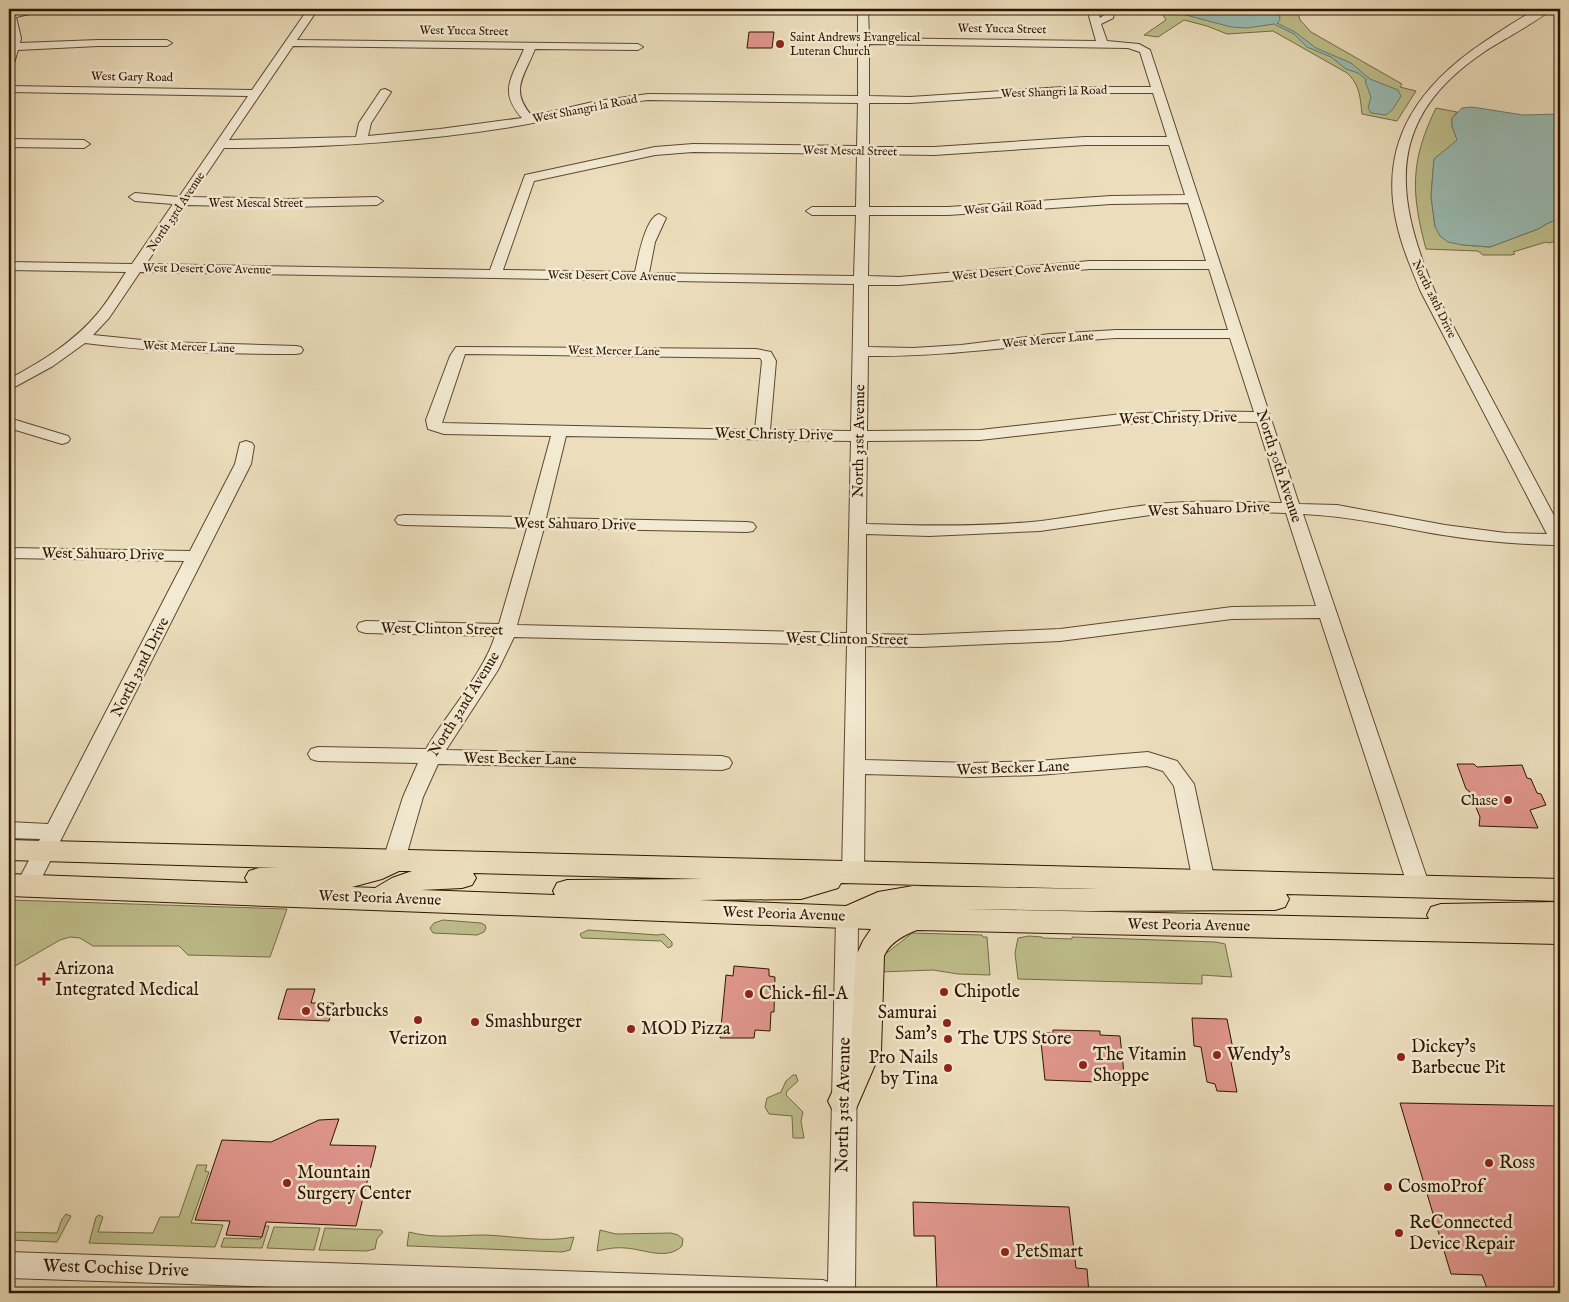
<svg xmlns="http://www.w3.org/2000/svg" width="1569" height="1302" viewBox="0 0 1569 1302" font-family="'IM FELL English',serif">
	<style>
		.green { fill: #bebf8c; stroke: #766a46 }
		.water { fill: #99bcb4; stroke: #6f796c }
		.building { fill: #e0968d; stroke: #2f1500 }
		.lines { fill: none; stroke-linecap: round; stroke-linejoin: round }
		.minor-casing { stroke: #5e472f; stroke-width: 2 }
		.major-casing { stroke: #2f1500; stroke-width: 2 }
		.minor { fill: #f3ead3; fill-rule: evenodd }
		.major { fill: #ecdebc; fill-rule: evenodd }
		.poi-dot { fill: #8f2418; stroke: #f3ead3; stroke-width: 2 }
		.labels { text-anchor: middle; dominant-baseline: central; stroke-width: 5; stroke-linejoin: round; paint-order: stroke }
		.far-street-label { font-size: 12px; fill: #2f1500; stroke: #f3ead3 }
		.far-poi-label { font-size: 12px; fill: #2f1500; stroke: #f3ead3; text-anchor: start }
		.street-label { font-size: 15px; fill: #2f1500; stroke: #f3ead3 }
		.poi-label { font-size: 15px; fill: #2f1500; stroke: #f3ead3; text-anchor: end }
		.near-poi-label { font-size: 18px; fill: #2f1500; stroke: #f3ead3; text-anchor: start }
		.near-street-label { font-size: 18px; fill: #2f1500; stroke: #f3ead3 }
	</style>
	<rect width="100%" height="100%" fill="#ecdebc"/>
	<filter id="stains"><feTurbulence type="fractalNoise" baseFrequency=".004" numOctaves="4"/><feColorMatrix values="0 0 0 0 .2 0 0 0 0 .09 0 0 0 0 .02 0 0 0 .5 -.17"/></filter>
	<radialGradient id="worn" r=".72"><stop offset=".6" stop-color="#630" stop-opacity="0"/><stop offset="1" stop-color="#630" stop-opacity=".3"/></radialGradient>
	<g class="green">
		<path d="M1159 9H1297L1300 20 1311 32 1402 84 1400 87 1416 91 1397 121 1362 114C1360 97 1360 85 1347 73L1273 31 1227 34 1207 26 1184 20 1158 37 1144 35 1166 20Z"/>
		<path d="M1436 108 1457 112 1452 118V126L1458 140 1434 159 1431 196 1435 227 1463 245 1490 247 1538 229 1550 222 1560 220V240L1549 243 1546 242 1513 252 1515 254 1511 255H1483L1478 251 1426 249C1411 193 1410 161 1436 108Z"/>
		<polygon points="9,900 287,909 270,957 188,955 179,946 93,946 80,938 70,937 60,940 15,966 9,967"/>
		<polygon points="443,920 481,923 485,925 486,928 484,932 477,935 433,933 430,928 434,923"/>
		<polygon points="588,930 657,935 664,934 672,942 672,946 668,948 661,941 582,938 580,934"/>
		<polygon points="912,933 982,935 983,937 987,937 990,975 958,974 933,970 880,972 883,953 888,952"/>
		<polygon points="1029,936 1042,937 1043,938 1072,939 1072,937 1216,942 1225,944 1232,977 1202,975 1202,984 1018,979 1015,953 1018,938"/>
		<polygon points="793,1075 796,1075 798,1081 787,1091 786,1095 803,1112 801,1121 804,1138 793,1138 792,1116 769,1114 765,1107 767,1098 781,1092 786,1081"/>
		<polygon points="197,1165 207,1165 205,1171 209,1172 191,1223 223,1225 215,1247 89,1243 96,1217 99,1215 103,1217 98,1232 153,1233 160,1217 179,1217"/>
		<polygon points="66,1214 71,1216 57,1242 9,1240 9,1232 57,1233 62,1219"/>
		<polygon points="264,1226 269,1226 262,1248 221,1247 224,1238 260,1239"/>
		<polygon points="274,1227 320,1228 314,1250 267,1248"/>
		<polygon points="325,1228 381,1230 383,1232 377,1239 375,1249 366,1251 319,1250"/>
		<path d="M600 1230 616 1234 671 1233 678 1235 683 1239 682 1246C667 1261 644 1249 625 1248 615 1247 606 1249 597 1251Z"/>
		<path d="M409 1232C434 1239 459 1235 485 1235 515 1236 544 1243 574 1237L570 1250 562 1252 410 1246H407Z"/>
	</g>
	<g class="water">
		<polygon points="1172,9 1279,9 1280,20 1277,23 1295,32 1316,48 1351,63 1370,79 1398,90 1401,96 1393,109 1386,115 1371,113 1368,108 1371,97 1365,81 1367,80 1358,73 1346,69 1331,57 1307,47 1294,34 1274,24 1247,28 1231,27 1182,14"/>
		<polygon points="1472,107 1523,115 1560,114 1560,220 1550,222 1538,229 1490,247 1463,245 1448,242 1440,236 1435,227 1431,196 1434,159 1457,140 1452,126 1452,118 1462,108"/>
	</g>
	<g class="building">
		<polygon points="749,32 774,32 772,48 747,48"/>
		<polygon points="1457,764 1474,764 1477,767 1522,765 1527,778 1531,779 1537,793 1541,794 1546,805 1530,810 1538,828 1479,826 1480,817 1469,791 1466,789"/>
		<polygon points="734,966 769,969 769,976 775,977 774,1012 771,1012 770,1031 755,1030 754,1038 720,1038 726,975 733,976"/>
		<polygon points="287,989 315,989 311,1003 334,1003 329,1021 278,1019"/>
		<polygon points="1192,1018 1227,1019 1233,1049 1231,1049 1233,1062 1231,1062 1237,1092 1217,1091 1215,1084 1207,1082 1201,1047 1194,1046"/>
		<polygon points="1053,1030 1100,1031 1100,1035 1120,1036 1125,1083 1045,1080 1040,1033 1053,1033"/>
		<polygon points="1400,1103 1560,1106 1560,1293 1488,1291 1482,1275 1451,1274"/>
		<polygon points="339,1119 330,1145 376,1146 356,1226 266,1222 262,1237 226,1235 230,1221 195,1220 222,1140 271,1142 319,1120"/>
		<polygon points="913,1202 1069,1207 1076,1268 1087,1269 1089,1293 937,1293 935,1236 914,1236"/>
	</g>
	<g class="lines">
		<g class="minor-casing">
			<g id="minor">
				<polygon points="9,9 14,9 15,11 44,9 43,11 16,17 21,38 20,43 98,40 167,40 172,43 167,46 98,46 18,50 14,63 9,66 9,45 11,38"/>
				<path d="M308 9H318L297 40 638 44 643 47 638 50 535 49C524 77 509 90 532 116L597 101 648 94 858 96V9H868L869 38 1096 41 1087 9H1097L1100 18 1104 15 1105 9H1115L1113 18 1101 24 1107 41 1139 44 1150 50 1299 504 1337 505 1445 525 1506 533 1547 534 1421 292C1411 268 1401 245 1396 220 1379 140 1421 84 1484 42 1495 35 1529 11 1540 9 1543 8 1548 9 1551 9 1544 18 1497 43 1484 52 1386 118 1393 193 1435 292L1560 527V547L1553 545C1516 544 1479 541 1443 535 1396 527 1350 516 1303 514L1430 887 1427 893 1419 895 1411 893 1408 887 1320 618 1232 619 1060 641 921 647 865 646V760L972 763 1038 761 1148 752 1177 761 1194 784 1215 882 1212 888 1204 890 1196 888 1193 882 1174 786 1163 771 1147 766 1038 775 972 777 865 774 864 873 861 879 853 881 845 879 842 873 847 645 514 637 498 670 446 750 722 756 729 758 732 763 729 768 722 770 438 764 423 797 405 860 402 866 394 868 386 866 383 860 403 797 418 763 318 761 311 759 308 754 311 749 318 747 426 749C446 715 484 672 495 636L366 633 359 631 357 627 359 623 366 621 499 624 527 528 404 525 398 524 395 520 398 516 404 515 529 517 551 436 444 434 428 429 426 420 450 356 456 347 756 349 771 352 776 361 770 430 851 431 854 284 140 272 109 318 93 335 162 342 296 346 301 347 303 350 301 353 296 354C225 354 155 352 85 343L53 366 9 390V379C41 362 74 342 98 313 108 301 117 286 126 272L9 270V262L132 264 173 204 135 201 129 197 135 193 179 197 248 96 9 92V86L252 90ZM869 44 1128 48 1140 52 1151 87H1063L910 97 869 96ZM293 46 524 49C512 78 498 91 522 118L440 129 368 136 371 123 391 92 385 89 381 90 359 123 356 137 229 140ZM1063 93H1153L1167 137H1085L934 147H869V103H910ZM648 100 858 103 857 146 693 144 655 147 525 175 490 270 146 264 186 205 287 207 377 205 383 201 377 197 287 199 191 197 224 148C321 148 416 142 511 127 557 120 601 105 648 100ZM1085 145H1169L1185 195 1111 196 948 207H869V154L934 155ZM693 152 857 154 856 207H812L806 211 812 215H856L854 276 649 273 655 242 666 218 659 214C645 218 638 259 635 272L503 270 534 181 655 155ZM1188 203 1206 261H1090L899 277 868 276 869 215H948L1111 204ZM1090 269H1209L1228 330H1116L1050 334 961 345 913 348 868 347V285H899ZM1116 338H1230L1254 412 1192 411 1122 414 980 430 867 431 868 356C951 357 1033 343 1116 338ZM465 354 760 358 762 361 755 430 442 423ZM1192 421 1257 422 1282 503C1241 502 1199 500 1157 504 1118 508 1080 516 1041 521 983 527 924 526 866 524L867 441 980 440 1122 424ZM566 436 851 441 847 633 517 625 544 528 747 532 753 531 756 527 753 523 747 522 546 518ZM1217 511 1286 513 1316 606 1232 607 1060 629 921 635 866 634V534L929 536 1040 531 1157 514Z"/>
				<polygon points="9,139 84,140 90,144 84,148 9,147"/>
				<polygon points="9,418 68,436 70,439 68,442 62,444 9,428"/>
				<polygon points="246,441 252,443 254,446 251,464 35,891 27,893 19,891 16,885 40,839 9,838 9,822 48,824 184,561 9,558 9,548 190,551 235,464 240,443"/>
				<polygon points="847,908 855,911 858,917 855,1293 457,1293 9,1278 9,1252 823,1280 828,1282 836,917 839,911"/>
			</g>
		</g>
		<g class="major-casing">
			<path id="major" d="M9 840 1560 879V901L1286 894 1289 899 1285 907 1275 910 1089 911 965 909 1429 919 1427 915 1431 907 1441 904 1560 902V944L917 930C904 935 890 942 884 956L881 1051 855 1111 844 1115 833 1111 828 1101 851 1051 856 956 863 941 871 929 9 896V874L248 883 245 878 249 871 259 868H278L9 860ZM399 871H412L392 878 375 888 352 887 382 879ZM473 873 702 879 567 880 557 883 553 891 555 895 421 890 462 888 472 885 476 878ZM841 883 1097 889 913 886 878 892 846 906 699 900 801 899 838 888Z"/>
		</g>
		<use href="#minor" class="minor"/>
		<use href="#major" class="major"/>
	</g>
	<g class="poi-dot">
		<circle cx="780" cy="44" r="5"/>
		<circle cx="1508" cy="800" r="5"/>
		<path d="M41.5 971.5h5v5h5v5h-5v5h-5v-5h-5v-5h5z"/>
		<circle cx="944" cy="992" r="5"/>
		<circle cx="749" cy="994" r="5"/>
		<circle cx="306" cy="1011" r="5"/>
		<circle cx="418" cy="1020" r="5"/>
		<circle cx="475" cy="1022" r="5"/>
		<circle cx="947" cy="1023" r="5"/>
		<circle cx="631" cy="1029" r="5"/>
		<circle cx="948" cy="1039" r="5"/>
		<circle cx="1217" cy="1055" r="5"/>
		<circle cx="1401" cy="1057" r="5"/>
		<circle cx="1083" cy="1065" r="5"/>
		<circle cx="948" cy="1068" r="5"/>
		<circle cx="1489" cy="1163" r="5"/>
		<circle cx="287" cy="1183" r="5"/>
		<circle cx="1388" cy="1187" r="5"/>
		<circle cx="1399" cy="1233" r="5"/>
		<circle cx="1005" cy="1252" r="5"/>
	</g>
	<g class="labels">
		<g class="far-street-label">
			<text transform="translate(1002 29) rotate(1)">West Yucca Street</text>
			<text transform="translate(464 31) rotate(1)">West Yucca Street</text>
			<text transform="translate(132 77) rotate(1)">West Gary Road</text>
			<text transform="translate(1054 92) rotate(-2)">West Shangri la Road</text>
			<text transform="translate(585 109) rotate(-11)">West Shangri la Road</text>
			<text transform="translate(850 151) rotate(1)">West Mescal Street</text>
			<text x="256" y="203">West Mescal Street</text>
			<text transform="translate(1003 208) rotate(-4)">West Gail Road</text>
			<text transform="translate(176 212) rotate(-56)">North 33rd Avenue</text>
			<text transform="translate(207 269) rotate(1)">West Desert Cove Avenue</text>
			<text transform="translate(1016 271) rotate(-5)">West Desert Cove Avenue</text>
			<text transform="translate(612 276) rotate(1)">West Desert Cove Avenue</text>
			<text transform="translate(1434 299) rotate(64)">North 28th Drive</text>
			<text transform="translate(1048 340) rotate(-5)">West Mercer Lane</text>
			<text transform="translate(189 347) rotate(2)">West Mercer Lane</text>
			<text transform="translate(614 351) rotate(1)">West Mercer Lane</text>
		</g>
		<g class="far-poi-label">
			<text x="790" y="37">Saint Andrews Evangelical<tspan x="790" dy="14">Luteran Church</tspan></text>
		</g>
		<g class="street-label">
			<text transform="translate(1178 418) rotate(-1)">West Christy Drive</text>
			<text transform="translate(774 434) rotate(1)">West Christy Drive</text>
			<text transform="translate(859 441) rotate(-89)">North 31st Avenue</text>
			<text transform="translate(1279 466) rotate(72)">North 30th Avenue</text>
			<text transform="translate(1209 509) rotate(-2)">West Sahuaro Drive</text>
			<text transform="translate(575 524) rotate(1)">West Sahuaro Drive</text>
			<text transform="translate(103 554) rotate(1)">West Sahuaro Drive</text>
			<text transform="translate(442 629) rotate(1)">West Clinton Street</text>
			<text transform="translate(847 639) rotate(1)">West Clinton Street</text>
			<text transform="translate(140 667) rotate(-63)">North 32nd Drive</text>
			<text transform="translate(464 704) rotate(-58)">North 32nd Avenue</text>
			<text transform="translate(520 759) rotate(1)">West Becker Lane</text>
			<text transform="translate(1013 768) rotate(-2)">West Becker Lane</text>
			<text transform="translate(380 898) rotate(2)">West Peoria Avenue</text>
			<text transform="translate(784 914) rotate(2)">West Peoria Avenue</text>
			<text transform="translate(1189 925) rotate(1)">West Peoria Avenue</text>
		</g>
		<g class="poi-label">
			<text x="1498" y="800">Chase</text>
		</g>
		<g class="near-poi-label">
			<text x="55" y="969">Arizona<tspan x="55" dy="21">Integrated Medical</tspan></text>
			<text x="954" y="992">Chipotle</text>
			<text x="759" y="994">Chick-fil-A</text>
			<text x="316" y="1011">Starbucks</text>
			<text x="937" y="1013" text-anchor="end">Samurai<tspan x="937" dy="21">Sam's</tspan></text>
			<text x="485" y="1022">Smashburger</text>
			<text x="641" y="1029">MOD Pizza</text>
			<text x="418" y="1039" text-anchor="middle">Verizon</text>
			<text x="958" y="1039">The UPS Store</text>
			<text x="1411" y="1047">Dickey's<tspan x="1411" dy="21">Barbecue Pit</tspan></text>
			<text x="1093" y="1055">The Vitamin<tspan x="1093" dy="21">Shoppe</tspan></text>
			<text x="1227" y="1055">Wendy's</text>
			<text x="938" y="1058" text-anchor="end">Pro Nails<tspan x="938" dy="21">by Tina</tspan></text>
			<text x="1499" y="1163">Ross</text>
			<text x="297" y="1173">Mountain<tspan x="297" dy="21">Surgery Center</tspan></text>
			<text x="1398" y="1187">CosmoProf</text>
			<text x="1409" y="1223">ReConnected<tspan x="1409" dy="21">Device Repair</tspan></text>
			<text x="1015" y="1252">PetSmart</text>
		</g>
		<g class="near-street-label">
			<text transform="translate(844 1105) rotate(-89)">North 31st Avenue</text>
			<text transform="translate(116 1269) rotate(2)">West Cochise Drive</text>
		</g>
	</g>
	<rect width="1569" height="1302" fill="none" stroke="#ecdebc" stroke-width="30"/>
	<rect x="10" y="10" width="1549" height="1282" fill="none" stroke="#2f1500" stroke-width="2.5"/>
	<rect x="15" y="15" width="1539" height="1272" fill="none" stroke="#2f1500"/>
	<rect width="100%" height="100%" filter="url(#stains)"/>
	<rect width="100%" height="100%" fill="url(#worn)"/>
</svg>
